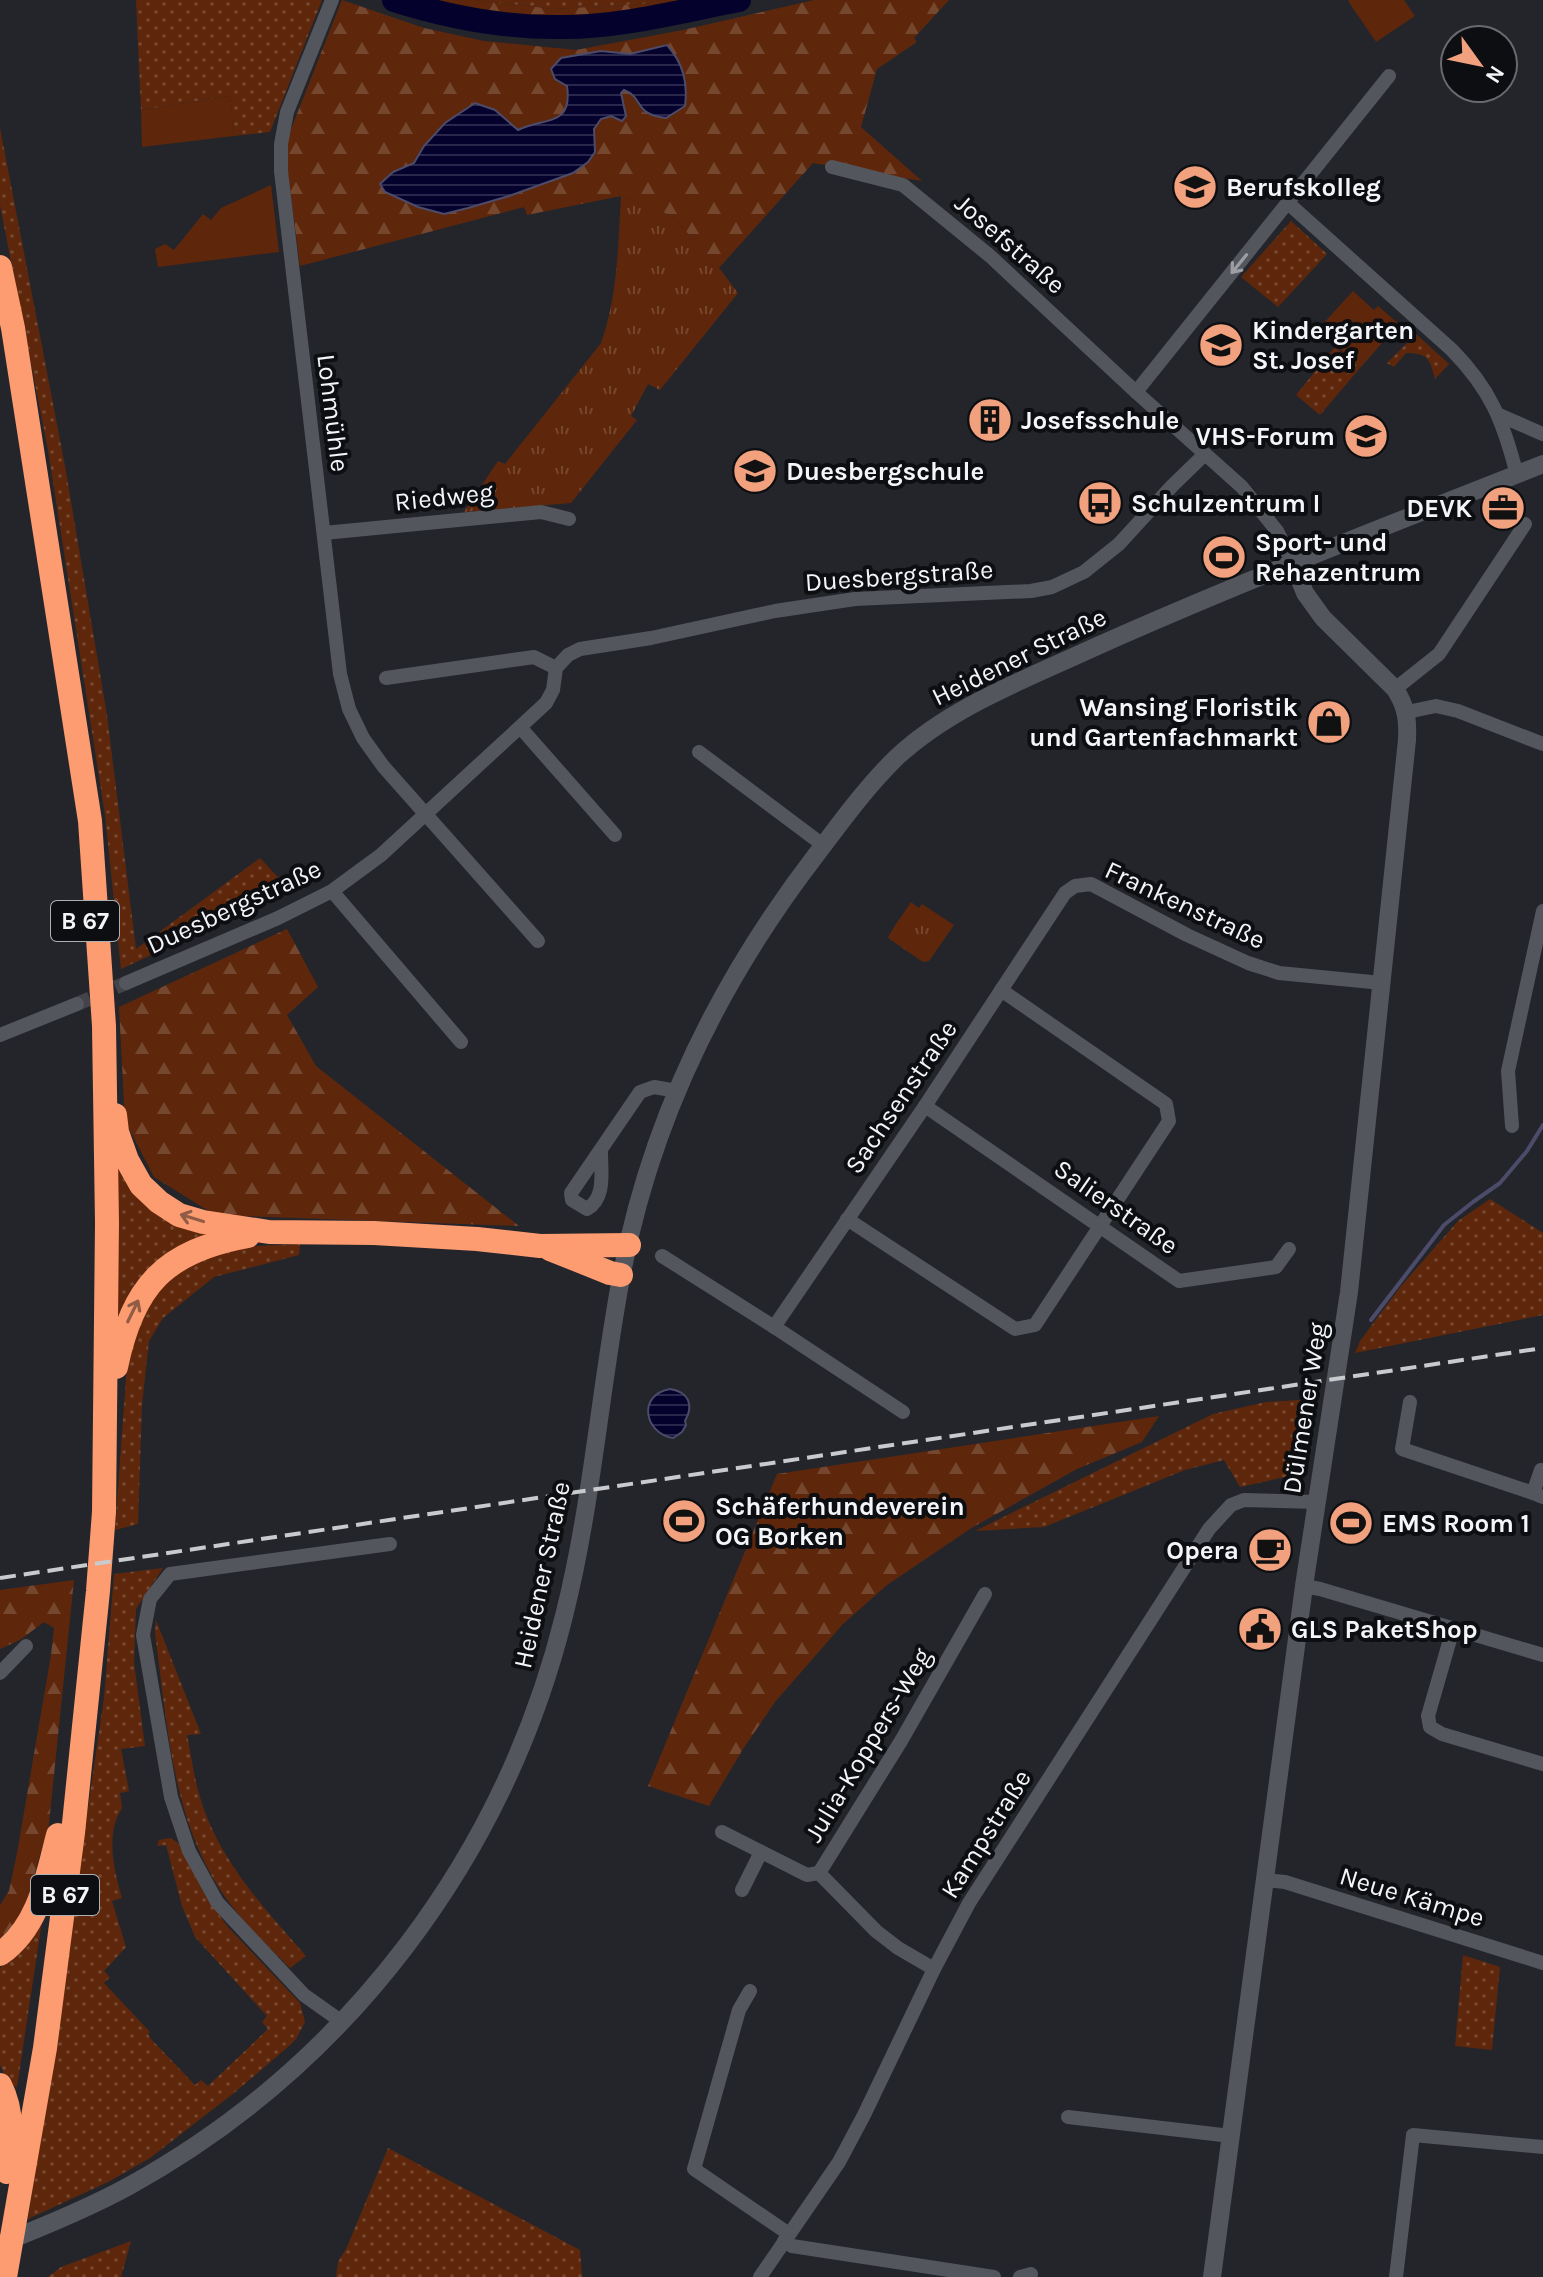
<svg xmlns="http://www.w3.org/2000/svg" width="1543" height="2277" viewBox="0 0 1543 2277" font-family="Karla,sans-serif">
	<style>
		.grass { fill: url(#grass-dots) }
		.forest { fill: url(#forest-firs); fill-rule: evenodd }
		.park { fill: url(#park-tufts) }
		.garden { fill: #5e270b }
		.water { fill: url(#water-rules); stroke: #4c4b6a; stroke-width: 2 }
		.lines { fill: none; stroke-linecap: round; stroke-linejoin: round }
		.stream { stroke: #4c4b6a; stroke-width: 4 }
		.river { stroke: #04022d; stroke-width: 24 }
		.street-tunnel { stroke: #42444a; stroke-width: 14; stroke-dasharray: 14 7; stroke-linecap: butt }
		.street { stroke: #54565e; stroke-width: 14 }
		.secondary { stroke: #54565e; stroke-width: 18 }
		.highway { stroke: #fd9b71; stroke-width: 24 }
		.rail { stroke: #c8cace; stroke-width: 4; stroke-dasharray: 16 8; stroke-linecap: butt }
		.oneway { stroke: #9c9ea4 }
		.oneway2 { stroke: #915c46 }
		.labels { text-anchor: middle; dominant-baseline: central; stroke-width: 8; stroke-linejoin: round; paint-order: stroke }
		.shield { fill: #0d0e11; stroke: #aeb0b3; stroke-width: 2 }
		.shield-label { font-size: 24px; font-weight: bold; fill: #f3f5f9 }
		.poi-label { font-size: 26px; font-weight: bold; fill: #f3f5f9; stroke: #0d0e11; text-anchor: start }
		.street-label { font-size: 26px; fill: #f3f5f9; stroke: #0d0e11 }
	</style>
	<defs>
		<pattern id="grass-dots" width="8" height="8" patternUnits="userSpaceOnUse" patternTransform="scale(2)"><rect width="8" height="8" fill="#5e270b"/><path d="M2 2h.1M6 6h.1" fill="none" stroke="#76472f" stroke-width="1.8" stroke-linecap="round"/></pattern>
		<pattern id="forest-firs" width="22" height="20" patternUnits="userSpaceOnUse" patternTransform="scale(2)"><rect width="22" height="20" fill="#5e270b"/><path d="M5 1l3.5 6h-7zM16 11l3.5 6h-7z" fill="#76472f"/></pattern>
		<pattern id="park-tufts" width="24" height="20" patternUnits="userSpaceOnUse" patternTransform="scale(2)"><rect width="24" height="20" fill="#5e270b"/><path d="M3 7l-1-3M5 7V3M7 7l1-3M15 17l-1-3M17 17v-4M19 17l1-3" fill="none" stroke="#76472f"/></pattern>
		<pattern id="water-rules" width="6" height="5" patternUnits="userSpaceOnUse" patternTransform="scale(2)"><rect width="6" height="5" fill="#04022d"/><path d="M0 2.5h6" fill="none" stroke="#29284c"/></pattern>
	</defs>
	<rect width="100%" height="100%" fill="#23252b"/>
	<g class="grass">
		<polygon points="136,0 322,0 270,132 234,136 230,96 141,110"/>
		<polygon points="474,0 659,0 643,4 553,9"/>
		<polygon points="0,128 65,466 107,715 136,949 260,858 290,890 121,969 105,815 48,450 0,205"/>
		<polygon points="1291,221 1327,254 1278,307 1241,277"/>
		<path d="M1416 334 1449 364 1435 379C1430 359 1428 353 1406 353L1394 367 1387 363Z"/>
		<polygon points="1335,347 1360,368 1320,415 1296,395"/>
		<polygon points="116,1163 210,1232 121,1320 116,1319"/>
		<polygon points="1490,1199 1543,1233 1543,1315 1355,1353 1360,1341 1401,1286 1458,1221"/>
		<polygon points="300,1244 299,1255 214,1277 163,1318 149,1341 142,1405 138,1524 115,1530 128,1351 144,1309 171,1275 215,1251 258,1246"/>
		<polygon points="1316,1399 1306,1463 1301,1471 1285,1477 1240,1487 1224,1460 1185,1470 1044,1527 975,1531 1213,1414 1266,1402"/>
		<path d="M163 1568 136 1609 134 1663 145 1746 121 1749 129 1791 120 1793 122 1808C105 1834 114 1871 122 1898L112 1901 126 1947 104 1971 110 1977 104 1983 150 2032 148 2034 150 2038 195 2085 201 2080 208 2086 268 2029 262 2022 267 2016 195 1937 182 1906 166 1845 157 1846 159 1840 171 1838 178 1843 204 1893 227 1926 300 2003 305 2022 296 2039 289 2046 234 2093 150 2158 108 2182 28 2219 104 1698 114 1574Z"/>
		<path d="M156 1620 201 1734 187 1735C191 1754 193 1772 198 1790 215 1856 263 1907 306 1956L290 1968C266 1944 240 1920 221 1891 171 1815 167 1720 155 1633Z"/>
		<polygon points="42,1921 17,2087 10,2085 0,2065 0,1968 22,1947"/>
		<polygon points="1463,1955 1500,1967 1492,2050 1455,2046"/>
		<polygon points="388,2148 580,2250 582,2277 336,2277 338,2262 347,2247"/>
		<polygon points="131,2241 121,2277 48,2277 61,2267"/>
	</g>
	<g class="forest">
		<path d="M342 0 424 28 484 41 576 50 683 30 814 0H949L914 38 917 42 877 69 861 127 922 181 813 163 719 268 672 216 621 196 527 215 524 207 300 266 286 158 289 134ZM667 45 644 113 630 92 624 90 621 93 611 116 601 119 594 129 595 152 509 196 444 214 418 207 385 192 381 185 393 172 414 163 495 110 518 130C545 116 573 127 567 86L555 79 601 51 630 54Z"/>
		<path d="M432 0H474L553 9 643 4 659 0H690C615 23 508 21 432 0Z"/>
		<polygon points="287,929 318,987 287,1015 316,1066 519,1226 215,1215 154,1177 125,1121 119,1007"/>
		<polygon points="1159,1416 1142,1442 1077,1469 973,1527 887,1585 843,1624 775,1702 743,1749 709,1806 648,1786 777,1474"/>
		<path d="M74 1580 48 1833C32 1868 33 1912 0 1938V1905L9 1891 17 1853 51 1655 54 1628 44 1622 20 1640 0 1649V1590Z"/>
	</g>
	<g class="park">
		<path d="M621 196 672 216 719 268 738 293 660 390 648 384 631 416 637 420 571 503 464 512 498 461 505 464 601 343C618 296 618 245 621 196Z"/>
		<path d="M911 902 919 908 922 904 954 925 929 961 923 962 888 938C894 925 903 915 911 902Z"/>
	</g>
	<g class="garden">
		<polygon points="1350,0 1404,0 1415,16 1376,42 1348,1"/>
		<polygon points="230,96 234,136 142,147 141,110"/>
		<polygon points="271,185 279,252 158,267 155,249 165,244 174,250 203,214 211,220 221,208"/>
		<polygon points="1353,291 1374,310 1378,306 1399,324 1360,368 1340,349 1343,345 1321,326"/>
	</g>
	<g class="water">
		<path d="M667 45C683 63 688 82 685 106L666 118C632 114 645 98 624 90L621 93 626 116 622 121 611 116 601 119 594 129 595 152 588 162 573 173 509 196 468 208 444 214 418 207 385 192 380 184 393 172 414 163 424 146 445 123 475 103 495 110 518 130C545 117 573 127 567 86L555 79 551 69 561 58 601 51 630 54Z"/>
		<path d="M670 1389C689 1392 694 1405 685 1421L686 1425 682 1432 673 1438C644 1433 637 1395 670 1389Z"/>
	</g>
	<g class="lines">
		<polyline class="stream" points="1371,1320 1444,1225 1473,1202 1500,1183 1527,1151 1543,1125"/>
		<path class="river" d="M394 0C448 17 506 28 563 27 622 27 681 11 739 0"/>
		<polyline class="street-tunnel" points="77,1004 126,983"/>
		<g class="street">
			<polyline points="332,0 287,112 281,144 281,171 340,674 349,709 363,738 383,766 538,941"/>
			<polyline points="832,167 903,185 990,256 1136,392 1242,487 1277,531 1293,563"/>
			<path d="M1288 203 1452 350C1491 390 1503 421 1517 475"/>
			<polyline points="1136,392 1389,76"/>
			<polyline points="1499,415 1543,434"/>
			<polyline points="324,533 541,512 569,519"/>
			<polyline points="386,678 534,657 556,668"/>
			<polyline points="1395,689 1439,654 1525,524"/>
			<polyline points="1407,712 1436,706 1458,711 1543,744"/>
			<polyline points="520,727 615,835"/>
			<polyline points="699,752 823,845"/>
			<polyline points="332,891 461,1042"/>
			<polyline points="126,983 278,918 332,891 381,855 546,703 553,690 556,668 568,655 580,649 651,638 775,611 855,599 1031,591 1052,587 1084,572 1119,544 1172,486 1205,454"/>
			<polyline points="0,1035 77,1004"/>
			<polyline points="925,1106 1179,1281 1276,1267 1289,1249"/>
			<polyline points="1512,1126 1508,1071 1543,911"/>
			<path d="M601 1152C601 1172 606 1198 587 1209L572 1200 571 1193 640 1092 654 1087 677 1091"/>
			<polyline points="847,1219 1015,1329 1035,1325 1169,1121 1166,1104 1001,990"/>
			<polyline points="662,1256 779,1330 903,1412"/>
			<polyline points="774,1327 925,1106 1065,893 1075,886 1091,884 1187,935 1248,963 1279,973 1382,983"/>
			<polyline points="1410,1402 1402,1449 1533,1493"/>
			<polyline points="1543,1471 1541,1470 1533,1493 1543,1497"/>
			<polyline points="1304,1586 1320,1589 1543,1655"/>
			<polyline points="1453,1629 1428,1716 1430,1727 1442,1734 1543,1764"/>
			<polyline points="0,1673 26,1646"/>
			<polyline points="722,1832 807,1875 819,1873"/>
			<polyline points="1266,1880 1285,1882 1543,1963"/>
			<polyline points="742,1890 761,1852"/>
			<polyline points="934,1969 898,1948 876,1931 819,1873 901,1741 985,1594"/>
			<polyline points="750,1991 739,2010 694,2169 789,2234"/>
			<polyline points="342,2022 304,1995 217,1902 189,1851 171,1797 143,1635 150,1599 170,1574 390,1544"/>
			<polyline points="1068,2117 1231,2136"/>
			<polyline points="784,2241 792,2246 994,2277"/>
			<polyline points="760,2277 839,2162 864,2115 934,1969 969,1903 1209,1529 1231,1505 1244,1500 1317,1502"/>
			<polyline points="1020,2277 1031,2274"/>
			<polyline points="1396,2277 1413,2135 1543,2147"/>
		</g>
		<g class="secondary">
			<path d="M2 2243C45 2226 89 2208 129 2186 348 2065 504 1857 564 1616 592 1505 600 1390 621 1278 650 1122 720 980 816 855 841 822 867 786 897 757 950 708 1019 682 1084 652 1235 584 1389 525 1543 464"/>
			<path d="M1212 2277 1304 1586 1349 1292 1407 740C1408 719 1406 706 1395 689L1323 618 1305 593 1293 563"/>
		</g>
		<g class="highway">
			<polyline points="0,267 13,328 90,821 104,1026 107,1223 104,1512 98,1591 73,1833 45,2048 5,2277"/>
			<polyline points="115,1115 117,1132 127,1160 141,1185 159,1202 179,1215 203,1222 269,1232 374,1233 477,1239 540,1246 629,1245"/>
			<polyline points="550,1249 610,1273 621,1275"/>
			<path d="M116 1367C133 1285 165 1251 248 1236"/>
			<path d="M0 1954C39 1927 47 1877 58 1835"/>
			<path d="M0 2085C14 2112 11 2142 7 2172"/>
		</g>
		<polyline class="rail" points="0,1578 1543,1348"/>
	</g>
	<defs><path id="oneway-shaft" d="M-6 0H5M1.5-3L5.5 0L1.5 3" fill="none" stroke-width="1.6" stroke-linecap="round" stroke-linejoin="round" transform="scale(2)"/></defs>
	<use class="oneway" href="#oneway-shaft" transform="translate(1239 264) rotate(129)"/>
	<g class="oneway2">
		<use href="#oneway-shaft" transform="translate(192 1218) rotate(-163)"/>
		<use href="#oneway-shaft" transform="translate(133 1311) rotate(-64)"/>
	</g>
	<defs>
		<g id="university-disc" transform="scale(2.3)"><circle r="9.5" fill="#f2a17e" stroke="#0d0e11"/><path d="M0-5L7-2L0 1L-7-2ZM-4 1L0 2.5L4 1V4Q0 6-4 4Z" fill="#111"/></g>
		<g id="school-disc" transform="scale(2.3)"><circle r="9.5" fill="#f2a17e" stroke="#0d0e11"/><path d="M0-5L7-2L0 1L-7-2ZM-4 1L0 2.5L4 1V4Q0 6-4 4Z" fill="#111"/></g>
		<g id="building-disc" transform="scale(2.3)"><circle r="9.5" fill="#f2a17e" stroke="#0d0e11"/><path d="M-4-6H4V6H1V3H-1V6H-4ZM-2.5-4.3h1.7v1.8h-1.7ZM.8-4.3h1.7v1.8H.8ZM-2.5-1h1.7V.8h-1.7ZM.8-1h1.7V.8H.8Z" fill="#111"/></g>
		<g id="bus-disc" transform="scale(2.3)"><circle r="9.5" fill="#f2a17e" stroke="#0d0e11"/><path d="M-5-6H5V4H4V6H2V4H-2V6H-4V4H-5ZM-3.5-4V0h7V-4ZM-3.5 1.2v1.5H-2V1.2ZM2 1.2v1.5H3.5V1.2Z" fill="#111"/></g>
		<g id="office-disc" transform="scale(2.3)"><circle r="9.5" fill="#f2a17e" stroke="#0d0e11"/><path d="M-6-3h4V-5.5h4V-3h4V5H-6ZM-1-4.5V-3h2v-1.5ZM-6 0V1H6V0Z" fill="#111"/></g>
		<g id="stadium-disc" transform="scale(2.3)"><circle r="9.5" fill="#f2a17e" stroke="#0d0e11"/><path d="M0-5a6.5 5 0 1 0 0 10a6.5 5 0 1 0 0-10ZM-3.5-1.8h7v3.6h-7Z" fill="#111"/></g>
		<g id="shop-disc" transform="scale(2.3)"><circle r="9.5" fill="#f2a17e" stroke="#0d0e11"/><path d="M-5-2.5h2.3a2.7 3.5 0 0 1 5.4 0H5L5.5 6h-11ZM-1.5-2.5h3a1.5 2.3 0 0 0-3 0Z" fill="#111"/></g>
		<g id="cafe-disc" transform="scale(2.3)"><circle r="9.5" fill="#f2a17e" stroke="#0d0e11"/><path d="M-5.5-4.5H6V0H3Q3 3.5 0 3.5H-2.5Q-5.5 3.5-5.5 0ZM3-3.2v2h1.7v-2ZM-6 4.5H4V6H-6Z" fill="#111"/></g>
		<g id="civic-disc" transform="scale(2.3)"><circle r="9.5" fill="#f2a17e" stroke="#0d0e11"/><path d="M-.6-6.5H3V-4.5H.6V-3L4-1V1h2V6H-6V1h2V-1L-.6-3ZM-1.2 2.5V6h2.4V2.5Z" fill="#111"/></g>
	</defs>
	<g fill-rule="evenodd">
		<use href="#university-disc" x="1195" y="187"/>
		<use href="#school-disc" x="1221" y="345"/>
		<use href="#building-disc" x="990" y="420"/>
		<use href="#school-disc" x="1366" y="436"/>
		<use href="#school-disc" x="755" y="471"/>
		<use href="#bus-disc" x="1100" y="503"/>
		<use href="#office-disc" x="1503" y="508"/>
		<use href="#stadium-disc" x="1224" y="557"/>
		<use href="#shop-disc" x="1329" y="722"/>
		<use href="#stadium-disc" x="684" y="1521"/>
		<use href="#stadium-disc" x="1351" y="1523"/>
		<use href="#cafe-disc" x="1270" y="1550"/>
		<use href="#civic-disc" x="1260" y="1629"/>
	</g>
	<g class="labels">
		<g class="shield">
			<rect x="51" y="901" width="68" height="40" rx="6"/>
			<rect x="31" y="1875" width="68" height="40" rx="6"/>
		</g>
		<g class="shield-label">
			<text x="85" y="921">B 67</text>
			<text x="65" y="1895">B 67</text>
		</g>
		<g class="poi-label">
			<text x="1226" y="187">Berufskolleg</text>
			<text x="1252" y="330">Kindergarten<tspan x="1252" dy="30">St. Josef</tspan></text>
			<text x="1021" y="420">Josefsschule</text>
			<text x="1335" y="436" text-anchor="end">VHS-Forum</text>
			<text x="786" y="471">Duesbergschule</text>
			<text x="1131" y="503">Schulzentrum I</text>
			<text x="1472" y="508" text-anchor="end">DEVK</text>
			<text x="1255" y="542">Sport- und<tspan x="1255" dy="30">Rehazentrum</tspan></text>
			<text x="1298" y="707" text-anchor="end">Wansing Floristik<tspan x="1298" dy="30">und Gartenfachmarkt</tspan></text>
			<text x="715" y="1506">Schäferhundeverein<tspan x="715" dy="30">OG Borken</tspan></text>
			<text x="1382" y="1523">EMS Room 1</text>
			<text x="1239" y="1550" text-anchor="end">Opera</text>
			<text x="1291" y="1629">GLS PaketShop</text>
		</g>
		<g class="street-label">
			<text transform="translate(1010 244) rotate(41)">Josefstraße</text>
			<text transform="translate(333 413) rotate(83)">Lohmühle</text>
			<text transform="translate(444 497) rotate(-6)">Riedweg</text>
			<text transform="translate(899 576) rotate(-4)">Duesbergstraße</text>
			<text transform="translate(1019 657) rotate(-26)">Heidener Straße</text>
			<text transform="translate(1185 905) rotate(25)">Frankenstraße</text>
			<text transform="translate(234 907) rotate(-25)">Duesbergstraße</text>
			<text transform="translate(901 1097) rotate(-56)">Sachsenstraße</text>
			<text transform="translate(1116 1207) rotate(35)">Salierstraße</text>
			<text transform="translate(1305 1408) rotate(-81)">Dülmener Weg</text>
			<text transform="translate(542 1575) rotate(-78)">Heidener Straße</text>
			<text transform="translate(868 1745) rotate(-59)">Julia-Koppers-Weg</text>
			<text transform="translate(986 1834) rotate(-58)">Kampstraße</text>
			<text transform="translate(1412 1897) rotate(17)">Neue Kämpe</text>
		</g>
	</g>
	<g transform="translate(1479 64) rotate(123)"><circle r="38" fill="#0d0e11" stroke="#696a6e" stroke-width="2"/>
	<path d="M0-6L14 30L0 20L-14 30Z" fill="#f2a17e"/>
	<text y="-12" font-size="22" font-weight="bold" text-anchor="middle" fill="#f3f5f9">N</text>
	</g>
</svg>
